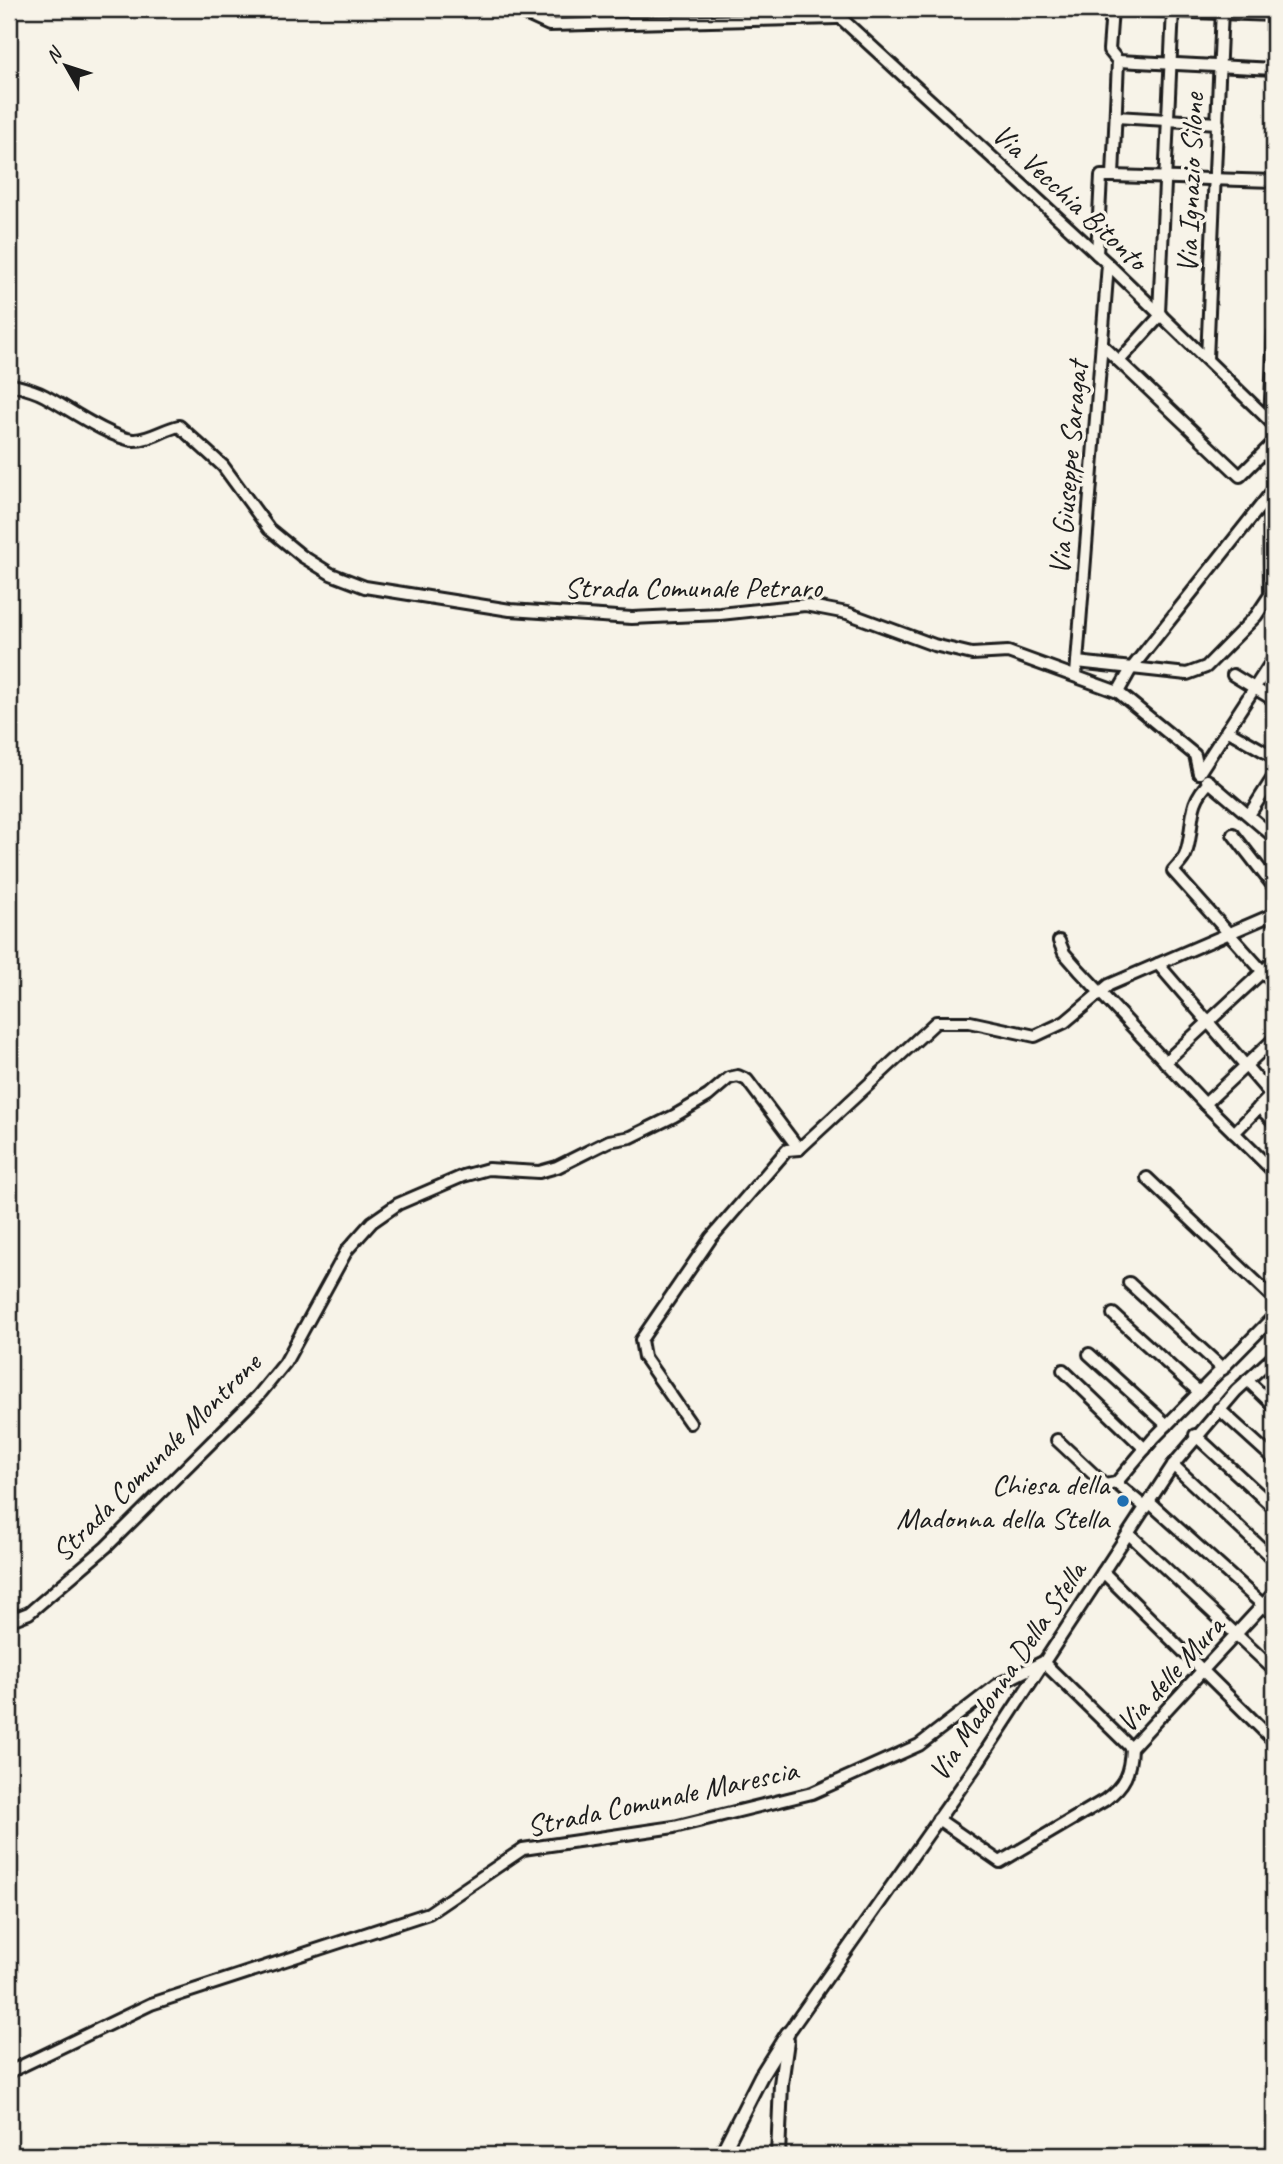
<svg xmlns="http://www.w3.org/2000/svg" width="1283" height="2164" viewBox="0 0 1283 2164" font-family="Caveat,sans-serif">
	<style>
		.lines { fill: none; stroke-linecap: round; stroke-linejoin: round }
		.minor-casing { stroke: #1c1c1c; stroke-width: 16 }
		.major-casing { stroke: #1c1c1c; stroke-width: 18 }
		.minor { stroke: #f7f3e8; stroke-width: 10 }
		.major { stroke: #f7f3e8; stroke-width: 12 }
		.poi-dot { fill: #1f6fb2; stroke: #f7f3e8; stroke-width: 2.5 }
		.labels { text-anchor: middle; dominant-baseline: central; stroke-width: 7; stroke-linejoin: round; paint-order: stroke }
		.street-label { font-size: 30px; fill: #1c1c1c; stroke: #f7f3e8 }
		.poi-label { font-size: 30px; fill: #1c1c1c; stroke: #f7f3e8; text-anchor: end }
	</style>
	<rect width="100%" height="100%" fill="#f7f3e8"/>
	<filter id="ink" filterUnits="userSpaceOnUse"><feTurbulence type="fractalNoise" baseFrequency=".0143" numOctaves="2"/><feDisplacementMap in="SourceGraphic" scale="14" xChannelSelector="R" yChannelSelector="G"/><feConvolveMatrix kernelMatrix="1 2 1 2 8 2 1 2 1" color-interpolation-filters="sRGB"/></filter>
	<g filter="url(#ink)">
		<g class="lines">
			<g class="minor-casing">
				<g id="minor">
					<polyline points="514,9 549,25 837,18"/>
					<polyline points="831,9 1108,264 1274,425"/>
					<polyline points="1112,9 1274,15"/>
					<polyline points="1118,61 1274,69"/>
					<polyline points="1116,117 1218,123"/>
					<polyline points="1113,176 1274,181"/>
					<polyline points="1097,254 1101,176 1113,176 1118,61 1109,50 1112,9"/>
					<polyline points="1159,313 1173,9"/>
					<polyline points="1102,345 1240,476 1274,442"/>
					<polyline points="1207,359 1222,9"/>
					<polyline points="1119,361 1161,315"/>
					<path d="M9 384C21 387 34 390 45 396 66 407 110 438 133 440 148 441 164 429 179 426L223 466 269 529 302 556 331 574 365 587 510 610 632 618 720 614 805 605 847 613 934 645 972 654 1008 652 1118 692 1195 755 1199 773"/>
					<polyline points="1270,421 1274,333"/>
					<polyline points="1077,662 1187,674 1206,667 1256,616 1270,595 1269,496"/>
					<polyline points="1076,675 1108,264"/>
					<polyline points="1233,675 1274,700"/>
					<polyline points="1118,692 1131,669 1274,489"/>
					<polyline points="1227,730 1274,757"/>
					<polyline points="1199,773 1274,658"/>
					<polyline points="1207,780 1274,837"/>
					<path d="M1210 782C1186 803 1195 827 1186 853 1184 860 1177 866 1173 871L1274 984"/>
					<polyline points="1249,815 1274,776"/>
					<polyline points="1233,834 1274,887"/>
					<polyline points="1059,941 1064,953 1079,970 1205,1104 1274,1172"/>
					<polyline points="1158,964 1271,1095"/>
					<polyline points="1165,1062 1274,961"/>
					<polyline points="1205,1104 1274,1039"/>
					<polyline points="1259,1107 1274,1122"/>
					<polyline points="1234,1133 1274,1092"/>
					<polyline points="1147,1178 1274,1299"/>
					<polyline points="1129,1283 1223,1369"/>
					<polyline points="1113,1314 1199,1392"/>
					<polyline points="1089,1354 1167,1425"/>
					<polyline points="1063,1370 1145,1449"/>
					<polyline points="1247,1380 1274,1406"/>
					<polyline points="1219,1409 1274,1459"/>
					<polyline points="690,1423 644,1357 641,1340 711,1238 787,1150 799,1149"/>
					<polyline points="1195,1435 1274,1508"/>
					<polyline points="1057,1440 1105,1485 1116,1483"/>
					<polyline points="1173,1465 1274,1560"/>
					<polyline points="1149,1502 1274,1615"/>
					<polyline points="1146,1508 1116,1483 1154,1438 1274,1316"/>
					<polyline points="1129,1534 1274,1670"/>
					<polyline points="1103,1572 1274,1741"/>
					<polyline points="9,1609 16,1618 29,1613 106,1547 258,1396 285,1363 347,1250 372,1222 398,1204 463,1176 488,1169 539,1172 557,1167 609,1141 631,1137 674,1116 708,1096 729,1078 738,1076 747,1080 799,1149 936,1022 970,1022 1035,1036 1065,1022 1109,985 1274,914"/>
					<path d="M938 1819 1000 1862 1105 1800C1125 1785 1130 1773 1131 1748L1274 1593"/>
					<polyline points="788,2033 976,1766 1173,1465 1236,1391 1274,1356"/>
					<polyline points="9,2072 151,2004 429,1913 523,1849 674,1827 812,1793 919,1745 997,1685 1043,1662 1131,1748"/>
				</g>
			</g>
			<g class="major-casing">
				<g id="major">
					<polyline points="721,2155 761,2076 788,2033"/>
					<polyline points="778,2155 781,2084 787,2041"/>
				</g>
			</g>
			<use href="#minor" class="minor"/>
			<use href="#major" class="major"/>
		</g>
	</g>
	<circle class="poi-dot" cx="1123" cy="1501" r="7"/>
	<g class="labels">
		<g class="street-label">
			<text transform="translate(1190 183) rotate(-88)">Via Ignazio Silone</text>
			<text transform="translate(1070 197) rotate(43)">Via Vecchia Bitonto</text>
			<text transform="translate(1068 468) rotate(-85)">Via Giuseppe Saragat</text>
			<text x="693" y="587">Strada Comunale Petraro</text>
			<text transform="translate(156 1457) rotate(-45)">Strada Comunale Montrone</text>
			<text transform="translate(1007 1671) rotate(-56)">Via Madonna Della Stella</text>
			<text transform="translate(1170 1674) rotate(-48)">Via delle Mura</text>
			<text transform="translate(662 1798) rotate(-12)">Strada Comunale Marescia</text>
		</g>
		<g class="poi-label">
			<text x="1109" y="1484">Chiesa della<tspan x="1109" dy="34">Madonna della Stella</tspan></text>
		</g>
	</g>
	<rect width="1283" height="2164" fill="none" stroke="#f7f3e8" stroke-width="35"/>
	<rect x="18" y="18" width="1248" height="2129" fill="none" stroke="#1c1c1c" stroke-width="2.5" filter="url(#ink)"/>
	<g transform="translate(66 66) rotate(309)" stroke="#f7f3e8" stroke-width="5" paint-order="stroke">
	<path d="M0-5L12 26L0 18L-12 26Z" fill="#1c1c1c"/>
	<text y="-10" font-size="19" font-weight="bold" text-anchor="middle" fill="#1c1c1c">N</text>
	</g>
</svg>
